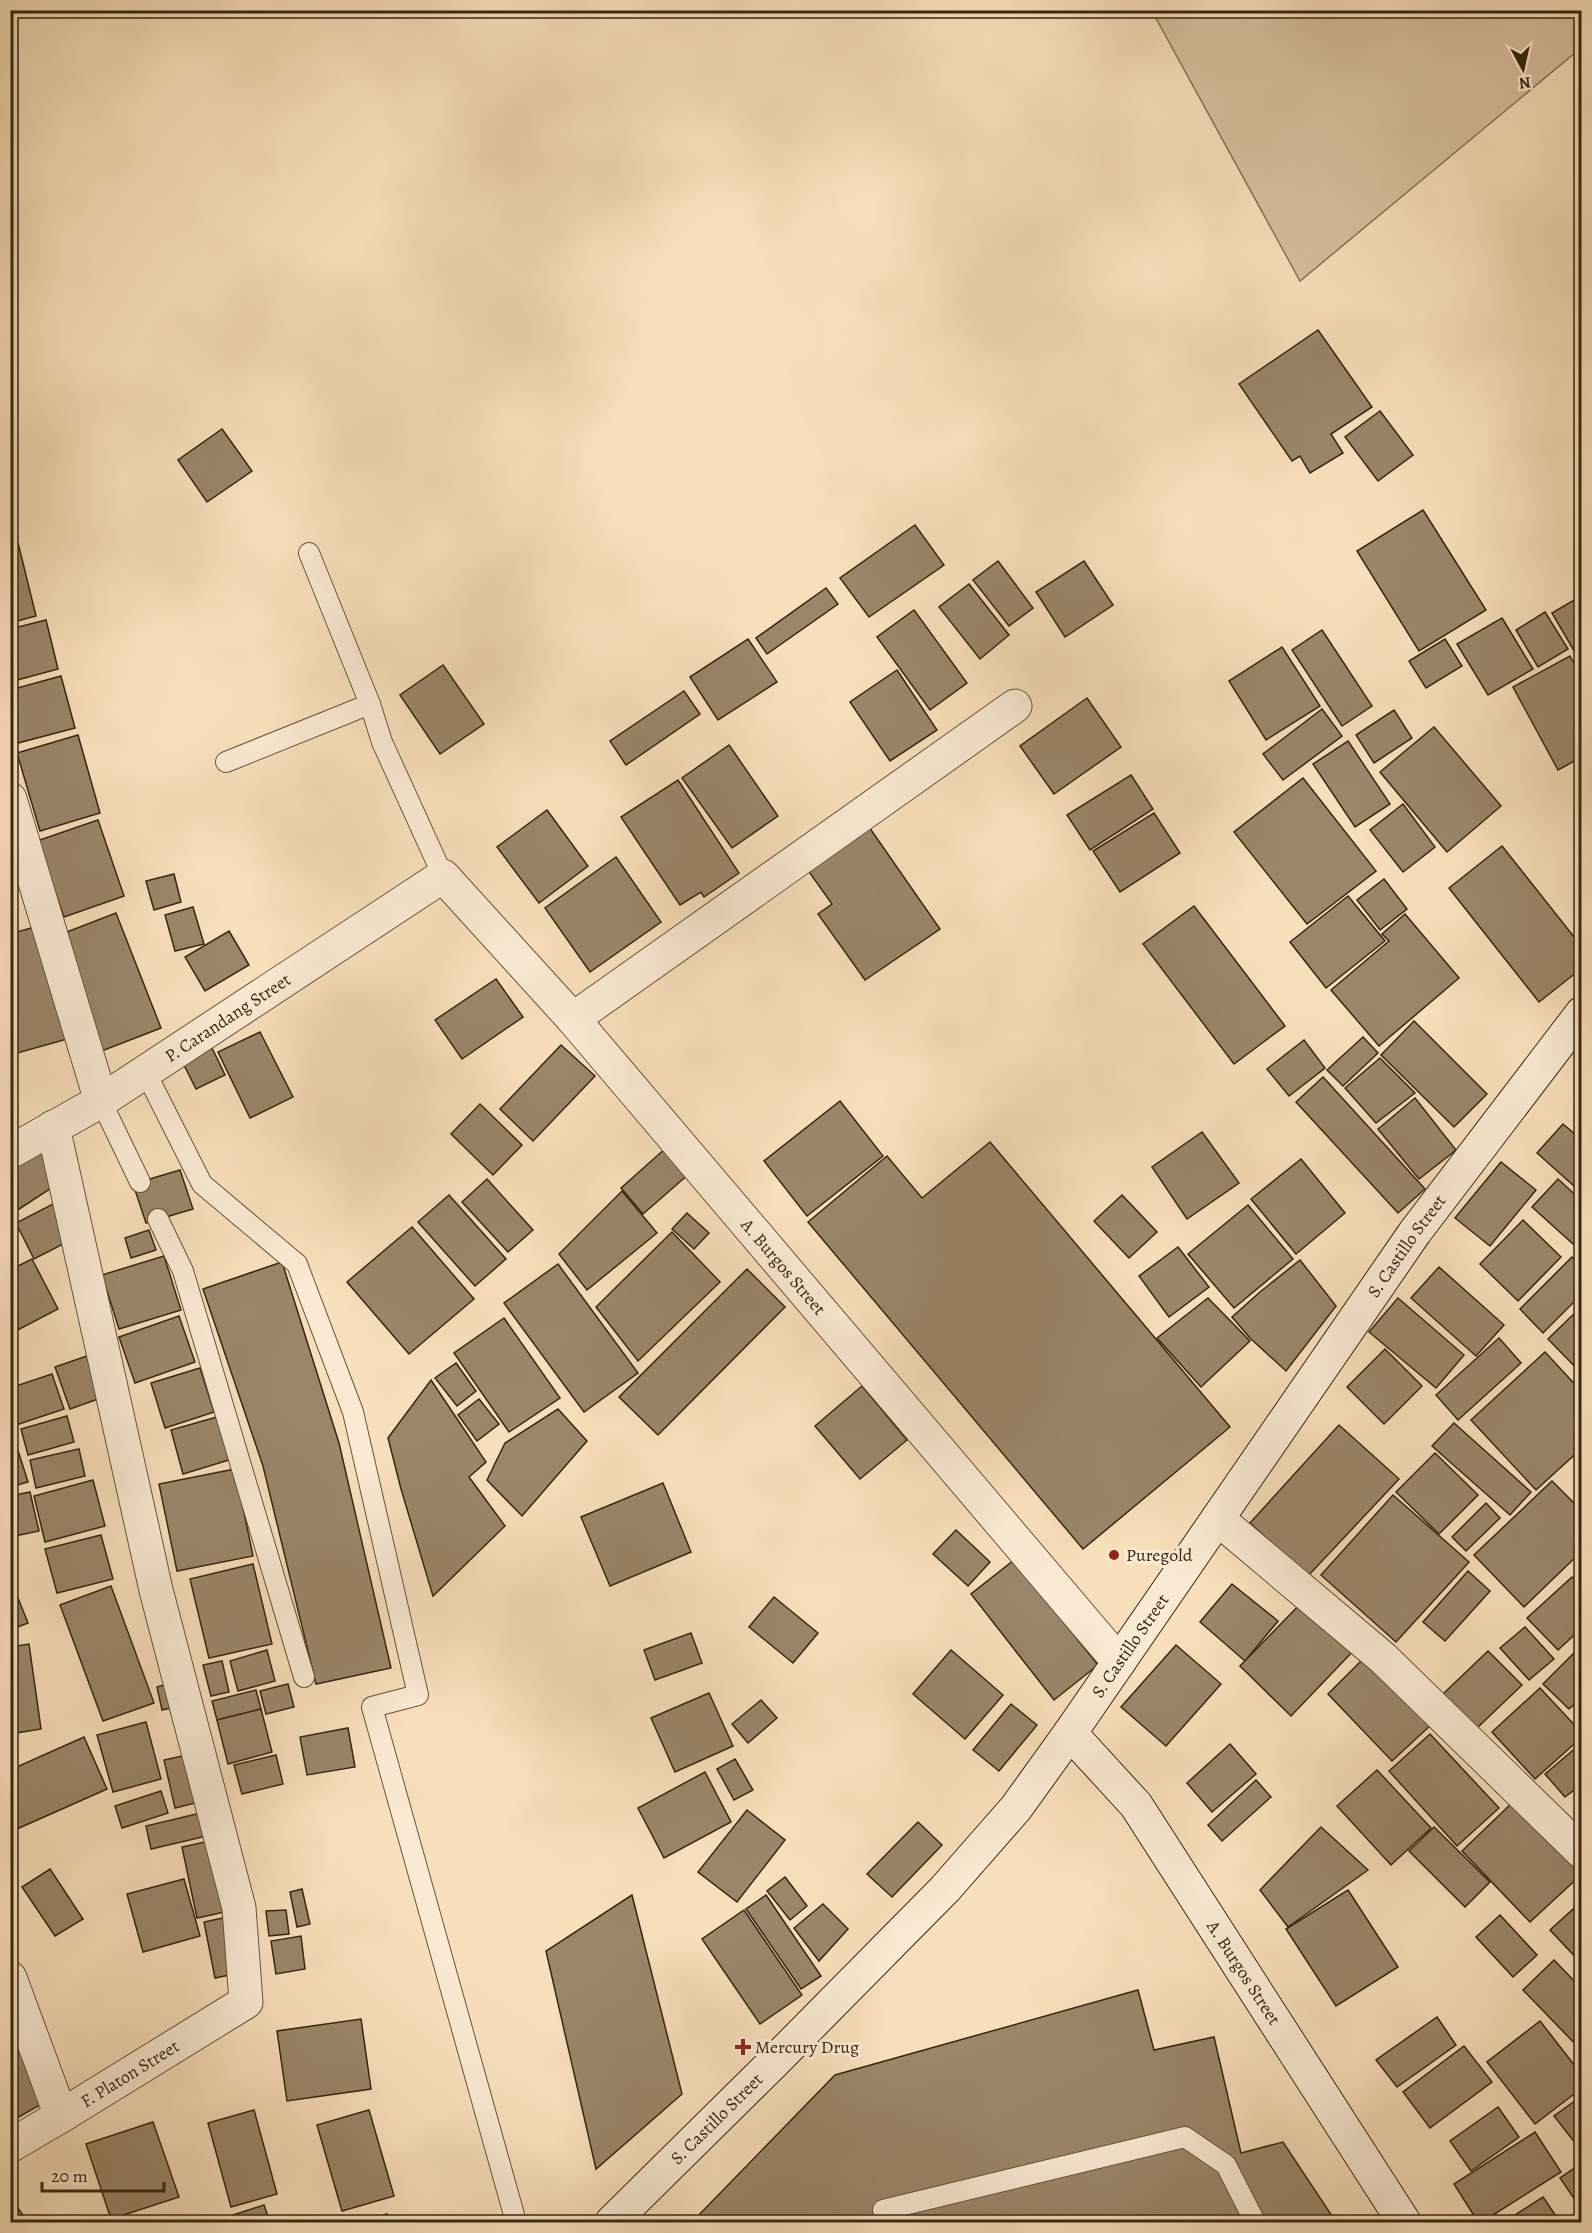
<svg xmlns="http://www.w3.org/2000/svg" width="1592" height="2233" viewBox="0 0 1592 2233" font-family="Alegreya,serif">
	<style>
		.green { fill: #d7c09e; stroke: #867358; stroke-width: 1.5 }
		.building { fill: #9b866a; stroke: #362612; stroke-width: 1.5 }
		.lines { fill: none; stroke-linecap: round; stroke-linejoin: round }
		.lane-casing { stroke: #66543c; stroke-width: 22 }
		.street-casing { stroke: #66543c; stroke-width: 35 }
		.secondary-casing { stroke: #362612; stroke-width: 35 }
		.lane { stroke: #faead3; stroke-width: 20 }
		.street { stroke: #faead3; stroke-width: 33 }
		.secondary { stroke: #faead3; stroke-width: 33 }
		.poi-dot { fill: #8f2418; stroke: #faead3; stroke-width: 2 }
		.labels { text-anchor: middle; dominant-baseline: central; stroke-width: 6; stroke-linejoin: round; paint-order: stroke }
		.street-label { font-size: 18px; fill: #362612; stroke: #faead3 }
		.poi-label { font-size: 18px; fill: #362612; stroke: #faead3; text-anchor: start }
	</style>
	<rect width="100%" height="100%" fill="#f8dfbb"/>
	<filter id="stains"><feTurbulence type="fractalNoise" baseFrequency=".00333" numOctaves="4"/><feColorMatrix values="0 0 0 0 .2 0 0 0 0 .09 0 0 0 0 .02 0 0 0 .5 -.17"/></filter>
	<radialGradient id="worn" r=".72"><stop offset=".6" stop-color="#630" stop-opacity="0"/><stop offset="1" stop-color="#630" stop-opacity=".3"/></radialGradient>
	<polygon class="green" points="1152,11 1581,11 1581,48 1300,281"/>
	<g class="building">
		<polygon points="1318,330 1372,407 1331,434 1343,453 1310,473 1300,456 1292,461 1239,384"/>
		<polygon points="1380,411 1413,455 1378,481 1345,437"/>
		<polygon points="222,429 252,471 207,502 178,460"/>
		<polygon points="10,510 36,616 10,623"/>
		<polygon points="1423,510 1486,610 1419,651 1357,551"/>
		<polygon points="915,525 944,565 869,617 840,578"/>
		<polygon points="998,561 1033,608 1009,626 973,580"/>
		<polygon points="1084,561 1113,605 1065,637 1036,592"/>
		<polygon points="969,584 1009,635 980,659 939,607"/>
		<polygon points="826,588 838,604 767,654 756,638"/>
		<polygon points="1581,596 1582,660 1580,661 1552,613"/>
		<polygon points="914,610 967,683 930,710 877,637"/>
		<polygon points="1545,612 1568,649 1538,667 1516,630"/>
		<polygon points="1502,618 1533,669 1488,695 1457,644"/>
		<polygon points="46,620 58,669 10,682 10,629"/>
		<polygon points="1322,630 1372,706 1342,726 1292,650"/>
		<polygon points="748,639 777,682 718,720 690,677"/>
		<polygon points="1445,639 1462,666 1426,688 1409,661"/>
		<polygon points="1282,647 1320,706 1266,740 1229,681"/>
		<polygon points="1570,656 1582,678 1582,757 1558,770 1513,687"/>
		<polygon points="443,665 484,724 440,754 400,695"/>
		<polygon points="897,670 937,730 890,761 850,702"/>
		<polygon points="61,676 75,728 18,743 10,716 10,690"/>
		<polygon points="684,691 700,714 626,765 610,741"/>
		<polygon points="1087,698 1121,747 1054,794 1020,746"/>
		<polygon points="1322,709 1342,736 1283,780 1263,754"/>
		<polygon points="1394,710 1412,738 1374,763 1356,735"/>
		<polygon points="1434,727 1501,806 1447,852 1380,772"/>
		<polygon points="78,735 100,813 40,831 17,753"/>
		<polygon points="1348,741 1390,804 1355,827 1313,764"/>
		<polygon points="729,745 778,816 732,848 682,778"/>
		<polygon points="1131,775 1153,809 1090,850 1067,815"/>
		<polygon points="1303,778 1376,871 1307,924 1234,832"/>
		<polygon points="678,780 739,873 704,897 701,892 680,905 621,817"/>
		<polygon points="1403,804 1435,847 1403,872 1370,830"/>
		<polygon points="547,810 588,866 539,903 497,847"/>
		<polygon points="1154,813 1180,853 1120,892 1093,851"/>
		<polygon points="98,820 124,896 64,917 37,841"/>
		<polygon points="869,827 940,929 865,980 818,914 832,904 807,869"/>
		<polygon points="1502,846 1582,947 1582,968 1539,1002 1449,888"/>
		<polygon points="616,857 661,922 590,972 545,908"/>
		<polygon points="174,874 181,902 154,910 146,881"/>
		<polygon points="1384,879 1407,909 1380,930 1357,900"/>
		<polygon points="1348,896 1385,941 1326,988 1290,942"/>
		<polygon points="1194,906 1285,1026 1234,1064 1143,944"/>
		<polygon points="193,907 204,944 175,951 165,915"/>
		<polygon points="116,913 161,1028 99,1052 54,937"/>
		<polygon points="1405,914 1459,978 1379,1046 1331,990 1389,941 1382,934"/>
		<polygon points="45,924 78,1036 10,1055 10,934"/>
		<polygon points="229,931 249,965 205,991 185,957"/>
		<polygon points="496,979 523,1017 462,1059 435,1020"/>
		<polygon points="1414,1021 1487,1094 1454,1127 1381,1055"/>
		<polygon points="260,1032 293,1097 250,1118 218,1052"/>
		<polygon points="1363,1037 1378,1053 1343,1086 1327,1070"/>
		<polygon points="1304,1040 1325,1068 1289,1096 1267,1069"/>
		<polygon points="561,1045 595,1076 533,1141 500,1109"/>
		<polygon points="212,1048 225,1075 196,1089 182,1061"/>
		<polygon points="1380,1058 1415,1093 1376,1123 1345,1088"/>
		<polygon points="1323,1077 1425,1189 1398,1213 1296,1102"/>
		<polygon points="1415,1098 1456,1150 1419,1179 1378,1129"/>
		<polygon points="840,1101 883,1156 807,1216 764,1161"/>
		<polygon points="480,1104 522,1145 493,1175 451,1134"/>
		<polygon points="1563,1124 1582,1140 1582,1193 1537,1153"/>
		<polygon points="1202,1132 1239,1183 1187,1219 1152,1167"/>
		<polygon points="990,1142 1230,1427 1083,1549 808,1222 887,1156 922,1198"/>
		<polygon points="667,1147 690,1173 643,1214 621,1188"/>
		<polygon points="42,1150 62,1181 10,1215 10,1171"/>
		<polygon points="1301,1159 1345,1213 1296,1254 1251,1199"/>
		<polygon points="1501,1162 1536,1190 1490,1246 1455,1218"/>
		<polygon points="180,1170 193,1209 146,1223 133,1184"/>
		<polygon points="487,1179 533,1230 508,1252 462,1202"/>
		<polygon points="1558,1179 1582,1201 1582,1252 1532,1207"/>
		<polygon points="622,1191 657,1233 587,1290 559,1254"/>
		<polygon points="449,1195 506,1259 475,1286 418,1222"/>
		<polygon points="1122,1195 1157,1232 1129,1258 1094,1221"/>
		<polygon points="55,1203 73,1239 34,1259 16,1223"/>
		<polygon points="1248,1205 1293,1259 1234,1308 1188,1254"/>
		<polygon points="687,1213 709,1233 694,1249 672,1229"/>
		<polygon points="1523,1220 1561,1257 1518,1301 1480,1264"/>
		<polygon points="412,1227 474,1299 409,1354 347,1282"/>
		<polygon points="149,1230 156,1250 131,1258 125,1238"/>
		<polygon points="672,1232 720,1282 638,1361 596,1307"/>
		<polygon points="1178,1247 1209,1287 1169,1317 1139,1276"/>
		<polygon points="164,1256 181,1310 119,1329 102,1275"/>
		<polygon points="1572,1257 1582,1266 1582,1294 1543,1333 1520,1309"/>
		<polygon points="32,1259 58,1309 10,1334 10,1270"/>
		<polygon points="1300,1260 1336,1306 1286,1371 1250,1338 1232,1317 1260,1292"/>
		<polygon points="282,1262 339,1443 391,1668 316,1684 263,1466 203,1289"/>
		<polygon points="558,1264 638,1373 584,1412 504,1303"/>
		<polygon points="1439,1267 1504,1325 1476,1356 1411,1298"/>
		<polygon points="747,1269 785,1307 658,1435 619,1397"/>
		<polygon points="1208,1298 1250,1341 1201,1387 1157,1338"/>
		<polygon points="1398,1298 1464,1355 1436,1388 1369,1332"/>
		<polygon points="1582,1306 1582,1374 1548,1339"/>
		<polygon points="179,1316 195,1362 135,1383 119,1337"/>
		<polygon points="504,1318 560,1398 509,1432 454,1353"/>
		<polygon points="1499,1338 1521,1363 1458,1420 1436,1395"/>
		<polygon points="1385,1349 1422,1386 1384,1424 1347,1387"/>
		<polygon points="1545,1352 1582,1392 1582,1448 1536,1490 1471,1420"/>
		<polygon points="87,1356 101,1398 70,1409 55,1367"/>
		<polygon points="456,1363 476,1391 457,1406 435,1378"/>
		<polygon points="200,1368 214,1412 165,1428 151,1383"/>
		<polygon points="52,1374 64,1409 16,1425 10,1407 10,1388"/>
		<polygon points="431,1380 486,1462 469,1477 505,1526 433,1596 401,1489 388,1438"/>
		<polygon points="862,1386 907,1440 860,1479 815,1426"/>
		<polygon points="479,1399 499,1424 477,1441 458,1415"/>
		<polygon points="558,1409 587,1441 522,1516 487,1480 505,1443"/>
		<polygon points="67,1416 74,1442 28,1455 21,1429"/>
		<polygon points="217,1417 229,1460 183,1474 171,1430"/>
		<polygon points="1454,1423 1531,1492 1510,1515 1432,1446"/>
		<polygon points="1339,1425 1399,1479 1308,1576 1250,1523"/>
		<polygon points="14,1438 28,1482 10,1487 10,1439"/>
		<polygon points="79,1449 85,1476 36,1488 30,1460"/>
		<polygon points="1435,1453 1478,1495 1439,1534 1396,1492"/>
		<polygon points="235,1469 253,1556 177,1571 159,1484"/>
		<polygon points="93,1480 105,1526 45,1542 34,1496"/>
		<polygon points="1552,1481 1582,1511 1582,1551 1524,1607 1474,1555"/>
		<polygon points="663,1483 691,1552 610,1586 581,1517"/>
		<polygon points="30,1492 39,1531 10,1537 10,1496"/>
		<polygon points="1393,1495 1469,1562 1396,1642 1321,1575"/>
		<polygon points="1486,1503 1500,1518 1466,1551 1452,1537"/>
		<polygon points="956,1530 990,1562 968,1586 933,1554"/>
		<polygon points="101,1535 113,1579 57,1593 45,1549"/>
		<polygon points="1014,1560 1098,1665 1054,1700 971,1594"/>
		<polygon points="253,1564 272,1644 209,1658 190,1579"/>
		<polygon points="1468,1571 1490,1591 1445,1641 1423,1622"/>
		<polygon points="1572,1577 1582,1586 1582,1628 1558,1650 1527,1618"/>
		<polygon points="10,1578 28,1623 10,1630"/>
		<polygon points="1232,1584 1278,1621 1245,1661 1200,1622"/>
		<polygon points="111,1586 154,1703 103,1721 60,1605"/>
		<polygon points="774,1597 818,1633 793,1663 749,1627"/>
		<polygon points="1306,1598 1357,1647 1291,1716 1240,1666"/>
		<polygon points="1525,1627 1554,1659 1529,1680 1500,1648"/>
		<polygon points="691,1633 702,1663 655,1680 644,1650"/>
		<polygon points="29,1644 41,1729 10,1734 10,1647"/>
		<polygon points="1176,1645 1221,1684 1166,1746 1121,1707"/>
		<polygon points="1582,1645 1582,1697 1569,1709 1543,1684"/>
		<polygon points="267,1650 275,1681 238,1691 230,1661"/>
		<polygon points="951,1650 1003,1695 965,1739 913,1694"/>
		<polygon points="1488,1651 1522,1685 1477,1728 1443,1694"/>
		<polygon points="1368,1654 1433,1723 1392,1761 1328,1694"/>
		<polygon points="222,1661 229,1692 211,1696 203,1665"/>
		<polygon points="175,1682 180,1706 162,1710 157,1687"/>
		<polygon points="288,1684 294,1707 266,1714 260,1691"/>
		<polygon points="1540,1688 1582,1733 1582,1737 1535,1779 1492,1732"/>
		<polygon points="256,1690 261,1709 217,1720 212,1701"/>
		<polygon points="709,1693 733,1746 675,1772 651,1718"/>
		<polygon points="761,1700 777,1718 748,1743 732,1724"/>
		<polygon points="1011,1704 1037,1725 999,1771 973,1750"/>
		<polygon points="261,1709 272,1752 228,1764 217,1720"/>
		<polygon points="146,1722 161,1779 113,1792 97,1735"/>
		<polygon points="348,1728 355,1767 307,1775 300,1737"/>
		<polygon points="1430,1734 1499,1808 1457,1846 1389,1771"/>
		<polygon points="84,1737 107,1789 10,1832 10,1770"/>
		<polygon points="1230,1744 1256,1774 1212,1812 1187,1783"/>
		<polygon points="1578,1746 1582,1750 1582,1784 1565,1797 1545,1774"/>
		<polygon points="196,1753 207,1800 175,1808 164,1760"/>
		<polygon points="276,1755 283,1784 242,1794 234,1765"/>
		<polygon points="735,1759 753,1790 734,1800 717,1769"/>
		<polygon points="1377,1770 1431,1828 1391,1865 1337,1806"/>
		<polygon points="705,1772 731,1822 664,1858 638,1808"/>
		<polygon points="1256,1780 1271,1797 1222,1841 1208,1825"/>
		<polygon points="161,1791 168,1813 122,1828 115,1806"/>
		<polygon points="1516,1799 1582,1867 1582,1874 1530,1922 1462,1851"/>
		<polygon points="747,1810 785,1840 737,1902 698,1872"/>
		<polygon points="205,1812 211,1835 151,1849 146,1826"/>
		<polygon points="918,1822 942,1845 892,1897 867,1874"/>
		<polygon points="1321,1827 1368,1870 1288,1927 1260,1890"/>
		<polygon points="1434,1827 1490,1882 1465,1907 1409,1851"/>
		<polygon points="219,1839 234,1910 197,1918 182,1847"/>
		<polygon points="50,1869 83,1919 55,1936 22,1887"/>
		<polygon points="785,1877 807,1906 790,1920 767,1891"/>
		<polygon points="184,1879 200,1936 143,1952 127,1894"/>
		<polygon points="302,1889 310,1924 297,1927 290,1892"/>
		<polygon points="1348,1890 1398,1967 1336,2006 1286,1929"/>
		<polygon points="632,1895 682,2094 596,2169 546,1951"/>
		<polygon points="766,1895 821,1976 801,1989 746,1909"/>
		<polygon points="1582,1901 1582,1964 1550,1930"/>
		<polygon points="823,1904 848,1929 819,1961 794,1928"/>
		<polygon points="286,1910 289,1934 269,1936 266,1911"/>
		<polygon points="744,1910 802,1995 760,2024 702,1939"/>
		<polygon points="1500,1915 1537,1955 1513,1977 1476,1937"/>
		<polygon points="232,1916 244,1972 215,1978 204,1922"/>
		<polygon points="301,1936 305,1969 276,1974 271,1941"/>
		<polygon points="1554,1960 1582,1989 1582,2051 1523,1990"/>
		<polygon points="1138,1990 1154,2050 1214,2037 1241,2153 1283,2142 1336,2222 696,2222 695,2219 835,2075"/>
		<polygon points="1437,2017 1456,2045 1397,2087 1376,2060"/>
		<polygon points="361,2019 371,2089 287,2101 277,2031"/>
		<polygon points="1540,2021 1582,2075 1582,2088 1535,2124 1487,2062"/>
		<polygon points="15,2028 54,2097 10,2122 10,2030"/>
		<polygon points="1464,2046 1492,2082 1430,2128 1403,2092"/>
		<polygon points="1582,2096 1582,2146 1579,2148 1554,2116"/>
		<polygon points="1498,2107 1519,2137 1471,2171 1450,2141"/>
		<polygon points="254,2110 277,2194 231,2207 208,2123"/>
		<polygon points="369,2110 394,2196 342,2211 317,2125"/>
		<polygon points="153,2122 179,2197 111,2219 86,2144"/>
		<polygon points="1535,2132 1561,2172 1482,2222 1478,2222 1454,2184"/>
		<polygon points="1582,2163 1582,2210 1560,2178"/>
		<polygon points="10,2197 28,2222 10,2222"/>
		<polygon points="1543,2197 1560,2222 1504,2222"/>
		<polygon points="264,2205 270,2222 236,2222 233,2215"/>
		<polygon points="387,2214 390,2222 360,2222"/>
	</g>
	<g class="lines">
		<g class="lane-casing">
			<g id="lane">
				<polyline points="309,553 370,704 382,742 443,876"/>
				<polyline points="226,762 370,704"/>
				<polyline points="145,1071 202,1184 297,1264 353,1412 418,1695 372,1707 516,2222"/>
				<polyline points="101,1101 140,1182"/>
				<polyline points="158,1219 183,1271 304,1677"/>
				<polyline points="883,2210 1185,2137 1226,2165 1255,2222"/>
			</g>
		</g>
		<g class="street-casing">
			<g id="street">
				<polyline points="10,799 101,1101"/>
				<polyline points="573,1019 1015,706"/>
				<path id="s1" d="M10 1152 101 1101 443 876 573 1019 1119 1662"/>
				<polyline points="1218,1519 1383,1658 1582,1852"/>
				<polyline points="10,1978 61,2116"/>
				<path id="s2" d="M10 2146 61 2116 246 2002 239 1908 156 1590 53 1127"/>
			</g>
		</g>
		<g class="secondary-casing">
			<g id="secondary">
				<path id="s3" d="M1070 1733 1136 1805 1404 2222"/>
				<path id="s4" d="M612 2222 774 2062 945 1889 1016 1808 1070 1733 1415 1232 1582 1013"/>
			</g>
		</g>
		<use href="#lane" class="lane"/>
		<use href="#street" class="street"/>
		<use href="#secondary" class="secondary"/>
	</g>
	<g class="poi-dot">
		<circle cx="1114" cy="1555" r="6"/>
		<path d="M740 2038h6v6h6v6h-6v6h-6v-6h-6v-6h6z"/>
	</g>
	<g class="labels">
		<g class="street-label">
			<text stroke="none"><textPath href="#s1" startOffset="256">P. Carandang Street</textPath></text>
			<text stroke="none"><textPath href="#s4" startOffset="1263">S. Castillo Street</textPath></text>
			<text stroke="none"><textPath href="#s1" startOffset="1032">A. Burgos Street</textPath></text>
			<text stroke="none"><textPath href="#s4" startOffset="777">S. Castillo Street</textPath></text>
			<text stroke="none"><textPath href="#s3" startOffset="297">A. Burgos Street</textPath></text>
			<text stroke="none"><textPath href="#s2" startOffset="140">F. Platon Street</textPath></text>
			<text stroke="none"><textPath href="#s4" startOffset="147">S. Castillo Street</textPath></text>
		</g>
		<g class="poi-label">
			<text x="1126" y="1555">Puregold</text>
			<text x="755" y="2047">Mercury Drug</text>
		</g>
	</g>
	<rect width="1592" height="2233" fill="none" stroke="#f8dfbb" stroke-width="36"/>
	<rect x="12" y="12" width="1568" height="2209" fill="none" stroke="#362612" stroke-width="3"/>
	<rect x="18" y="18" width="1556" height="2197" fill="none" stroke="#362612" stroke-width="1.5"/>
	<g transform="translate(1523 69) rotate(172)" stroke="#faead3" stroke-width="4.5" paint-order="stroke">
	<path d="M0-4.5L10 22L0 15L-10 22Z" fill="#362612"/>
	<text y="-9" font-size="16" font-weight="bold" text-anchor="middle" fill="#362612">N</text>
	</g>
	<path d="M42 2182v9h122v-9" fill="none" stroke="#362612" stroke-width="3"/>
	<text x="51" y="2182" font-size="18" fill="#362612" stroke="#faead3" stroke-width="4.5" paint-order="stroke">20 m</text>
	<rect width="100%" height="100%" filter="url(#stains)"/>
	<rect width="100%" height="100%" fill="url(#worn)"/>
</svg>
